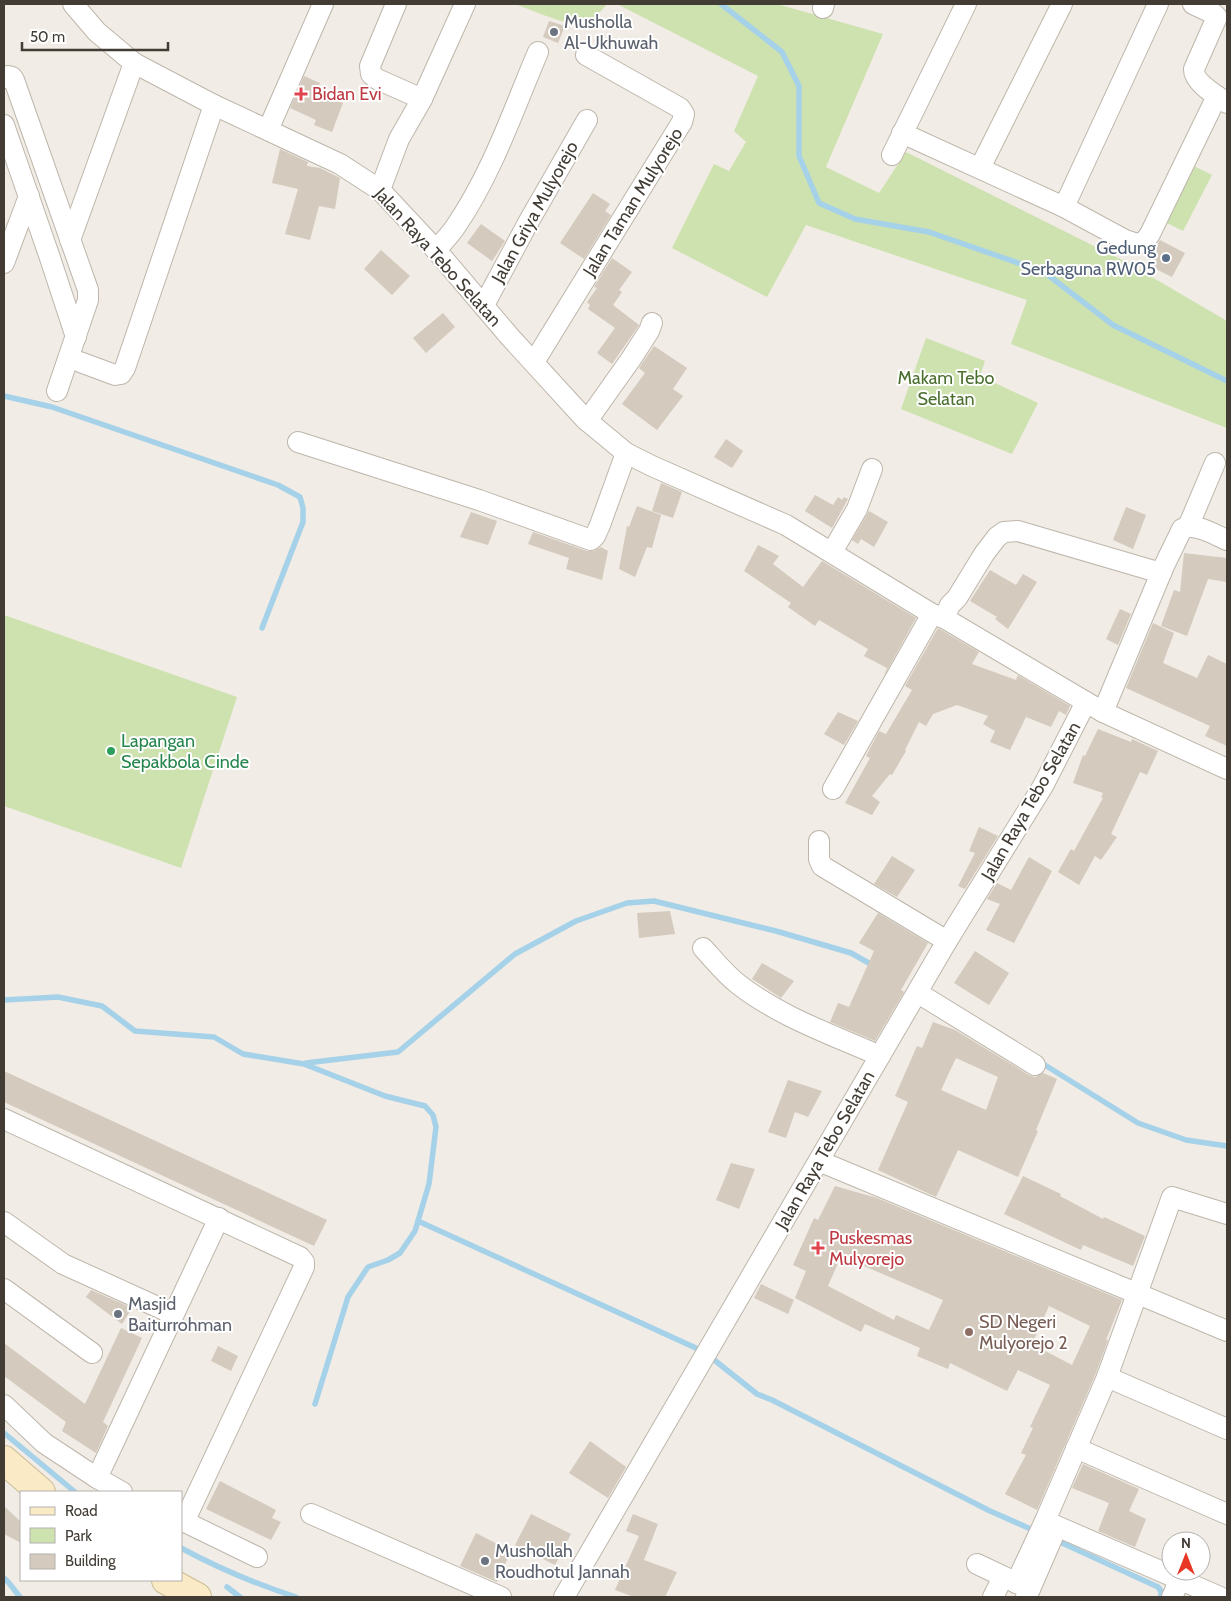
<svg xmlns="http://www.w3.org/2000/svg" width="1231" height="1601" viewBox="0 0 1231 1601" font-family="Cabin,sans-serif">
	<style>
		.green { fill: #cee2b0 }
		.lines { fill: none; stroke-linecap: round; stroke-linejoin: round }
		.stream { stroke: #a5d1e9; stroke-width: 5.5 }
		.building { fill: #d4cabe; fill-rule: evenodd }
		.street-casing { stroke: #beb6ab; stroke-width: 22 }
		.secondary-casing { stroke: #cdbc97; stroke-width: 30 }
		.street { stroke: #fff; stroke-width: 20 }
		.secondary { stroke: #faeac6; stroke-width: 28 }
		.worship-dot { fill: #6b7280; stroke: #fff; stroke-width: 2 }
		.health-dot { fill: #e0444e; stroke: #fff; stroke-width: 2 }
		.service-dot { fill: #5c6f8a; stroke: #fff; stroke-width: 2 }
		.leisure-dot { fill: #2e9e5b; stroke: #fff; stroke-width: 2 }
		.education-dot { fill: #8d6e63; stroke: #fff; stroke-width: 2 }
		.labels { text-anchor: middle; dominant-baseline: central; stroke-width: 4; stroke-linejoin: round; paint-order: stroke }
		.worship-label { font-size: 18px; fill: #5b616d; stroke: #fff; text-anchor: start }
		.health-label { font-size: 18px; fill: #be3a42; stroke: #fff; text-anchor: start }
		.street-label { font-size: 18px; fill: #423c35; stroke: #fff }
		.service-label { font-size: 18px; fill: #4e5e75; stroke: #fff; text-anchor: end }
		.park-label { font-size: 18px; fill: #4a6f2e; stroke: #fff }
		.leisure-label { font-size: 18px; fill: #27864d; stroke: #fff; text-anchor: start }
		.education-label { font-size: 18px; fill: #785e54; stroke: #fff; text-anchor: start }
	</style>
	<rect width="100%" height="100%" fill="#f1ece5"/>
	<g class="green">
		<polygon points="515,4 607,4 585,29 546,16"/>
		<polygon points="617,4 777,4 883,34 826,167 879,193 906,152 1128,263 1227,321 1227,428 1011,344 1027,300 806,225 767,297 672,248 714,164 729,171 746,142 734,131 758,76"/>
		<polygon points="1192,165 1212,175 1183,231 1163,221"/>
		<polygon points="926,338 985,361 980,376 1038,403 1012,454 901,409"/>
		<polygon points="4,615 237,697 181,868 4,806"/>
	</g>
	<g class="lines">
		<g class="stream">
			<polyline points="721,4 782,52 799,86 799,156 819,203 855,219 929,232 1044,272 1113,325 1227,381"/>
			<polyline points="4,396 52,407 278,485 300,497 303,508 303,522 262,628"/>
			<polyline points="4,1000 58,997 102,1006 135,1031 214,1037 243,1054 304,1064 385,1096 425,1106 433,1115 436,1127 429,1184 415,1231 400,1253 388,1260 368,1267 348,1297 315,1404"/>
			<polyline points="1040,1062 1138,1123 1186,1140 1227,1146"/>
			<polyline points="306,1063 398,1052 515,954 576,921 627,903 654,901 776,931 851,953 874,966"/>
			<polyline points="418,1221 698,1349"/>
			<polyline points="713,1359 757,1394 772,1400 990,1511 1033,1530"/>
			<polyline points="4,1433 75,1492"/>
			<polyline points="1060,1542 1158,1587 1161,1591 1161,1597"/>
			<path d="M181 1548C218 1568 256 1584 296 1597"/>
			<polyline points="4,1578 9,1583 20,1597"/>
			<polyline points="227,1587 240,1597"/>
		</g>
	</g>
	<g class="building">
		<polygon points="549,21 565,26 558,43 543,37"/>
		<polygon points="304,76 320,83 316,93 343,103 332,132 314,125 316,120 290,108"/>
		<polygon points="280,149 308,162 307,166 320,168 340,178 335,209 319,206 310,240 285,234 298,189 272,183"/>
		<polygon points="593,193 610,204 605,211 611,215 584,259 560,243"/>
		<polygon points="481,224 505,241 492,261 467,243"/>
		<polygon points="1160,240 1185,253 1172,277 1146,264"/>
		<polygon points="381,250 410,276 392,295 364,269"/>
		<polygon points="612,258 632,272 619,290 622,292 613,305 639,325 612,364 597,353 615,328 588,309 590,305 587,302 597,288 594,287"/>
		<polygon points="443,313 455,327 426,353 413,338"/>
		<polygon points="654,346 687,368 673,389 683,396 657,430 622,404 645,373 639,368"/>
		<polygon points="726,439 743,451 732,468 714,457"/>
		<polygon points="661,483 682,492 673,518 652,511"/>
		<polygon points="815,495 833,505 838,497 842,500 844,497 848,499 832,528 805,511"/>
		<polygon points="637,506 661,515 652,548 647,547 635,577 619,569 627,526 629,527"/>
		<polygon points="1126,507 1146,515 1133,549 1113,540"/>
		<polygon points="869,511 888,522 874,547 861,539 858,544 852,540"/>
		<polygon points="471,512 497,521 488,545 460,537"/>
		<polygon points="533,532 587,551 594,551 601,547 608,551 602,580 566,569 569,558 528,544"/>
		<polygon points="758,545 779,556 773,564 803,587 822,561 916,618 884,676 887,668 864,656 868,649 819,620 815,626 788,607 791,603 744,571"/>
		<polygon points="1184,553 1227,558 1227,582 1208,579 1187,636 1161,626 1174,590 1180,592"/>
		<polygon points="990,570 1016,585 1023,574 1037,582 1008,629 995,619 997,617 970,601"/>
		<polygon points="1120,609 1131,614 1118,645 1106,639"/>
		<polygon points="1153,623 1174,633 1163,663 1197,678 1208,655 1227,664 1227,746 1205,736 1210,726 1126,688"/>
		<polygon points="938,628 979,652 972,664 1016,680 1018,675 1070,706 1066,715 1059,711 1051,727 1026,717 1010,750 990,742 995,731 983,724 988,716 957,705 933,714 926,726 919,722 905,750 906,751 892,775 890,774 872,796 880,802 872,815 845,803 870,758 866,756 879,731 886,734 912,690 905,686"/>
		<polygon points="838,712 858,721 844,745 824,734"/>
		<polygon points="1098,729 1131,742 1132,739 1158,751 1147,775 1140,772 1111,834 1117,837 1101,860 1095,856 1079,885 1058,872 1071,849 1074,851 1103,798 1101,797 1103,793 1073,783 1083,755 1085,756"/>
		<polygon points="979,827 998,836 965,889 958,886 975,853 969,851"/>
		<polygon points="892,856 915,870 897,897 874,884"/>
		<polygon points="1029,857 1052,871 1014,943 986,930 1000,904 987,899 997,883 1011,890"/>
		<polygon points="670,911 675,934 639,938 637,913"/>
		<polygon points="878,913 928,943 901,990 904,992 875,1041 830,1022 838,1003 849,1007 874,951 859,943"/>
		<polygon points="975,951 1009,973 989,1005 954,983"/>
		<polygon points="762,963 794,981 781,998 752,979"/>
		<path d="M933 1022 955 1030 1029 1075 1035 1077 1043 1073 1057 1079 1036 1130 1038 1131 1018 1177 958 1150 936 1197 878 1170 908 1102 895 1096 917 1046 922 1048ZM956 1058 998 1077 986 1110 941 1090Z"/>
		<polygon points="4,1071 327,1220 314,1246 4,1102"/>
		<polygon points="788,1080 822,1091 808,1117 795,1112 786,1138 768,1132"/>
		<polygon points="731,1163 755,1169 739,1209 716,1200"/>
		<polygon points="1023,1176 1061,1194 1060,1196 1103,1219 1104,1217 1145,1236 1133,1266 1083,1245 1081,1250 1004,1214"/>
		<path d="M835 1186 877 1198 1122 1300 1106 1340H1108L1096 1373 1037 1510 1005 1494 1026 1455 1021 1453 1033 1428 1030 1427 1050 1385 1018 1370 1007 1391 950 1363 948 1369 917 1356 920 1348 865 1324 861 1332 795 1298 806 1271 793 1265 814 1218 818 1220ZM841 1256 943 1300 929 1330 896 1315 894 1320 828 1286ZM1049 1306 1090 1326 1072 1365 1032 1344Z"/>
		<polygon points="761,1284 794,1300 788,1314 754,1298"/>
		<polygon points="91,1290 132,1308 122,1324 86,1297"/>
		<polygon points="121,1328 142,1338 103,1422 108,1426 96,1453 62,1431 66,1422 4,1376 4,1343 85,1404"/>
		<polygon points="218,1346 238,1356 231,1371 211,1361"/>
		<polygon points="590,1441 626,1467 608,1498 569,1473"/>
		<polygon points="1083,1464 1139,1489 1129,1511 1146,1519 1135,1547 1098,1531 1109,1503 1072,1488"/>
		<polygon points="220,1481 276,1510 272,1518 281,1522 271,1540 206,1509"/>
		<polygon points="4,1506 21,1522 21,1543 4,1534"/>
		<polygon points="531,1514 571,1534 555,1565 515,1545"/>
		<polygon points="633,1514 658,1524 644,1560 677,1572 665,1597 634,1597 615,1590 639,1536 626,1531"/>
		<polygon points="476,1533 511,1551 497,1582 460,1566"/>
	</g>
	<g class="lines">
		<g class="street-casing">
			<g id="street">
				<polyline points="73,4 97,32 134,63 214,105 340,164 380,190 436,250 510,337 585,419 626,453 652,466 786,525 932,614 944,618 1103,712 1227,769"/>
				<polyline points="396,4 370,66 371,74 377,79 422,99"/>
				<path d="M1193 4 1214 14 1217 17 1194 69C1193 82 1217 96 1227 103"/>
				<polyline points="823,8 824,4"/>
				<polyline points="4,78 8,76 12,77 14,80 88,290 88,300 57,391"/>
				<polyline points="4,125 50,258 76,337"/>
				<polyline points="268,130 323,4"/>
				<polyline points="902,133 1064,207 1125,240 1137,244 1145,241 1150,234 1217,96"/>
				<polyline points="892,155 966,4"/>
				<polyline points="980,168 1062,4"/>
				<polyline points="380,190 399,139 422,99 465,4"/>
				<polyline points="1064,207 1158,4"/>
				<polyline points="70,240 134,63"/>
				<path d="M436 250C443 242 450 235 456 226 492 173 513 111 538 52"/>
				<polyline points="4,263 29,196"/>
				<polyline points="484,305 529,221 587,120"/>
				<polyline points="80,362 115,375 121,374 125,368 214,105"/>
				<polyline points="534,362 682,122 684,114 680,108 586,55"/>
				<polyline points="587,421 631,359 649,331 652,323"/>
				<polyline points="298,442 479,500 591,540 595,536 600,525 626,453"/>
				<polyline points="1188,527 1215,463"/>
				<polyline points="832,552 857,509 872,469"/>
				<polyline points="944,618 950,605 957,598 984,554 997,537 1004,532 1018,531 1161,573"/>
				<path d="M1103 712 1164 566 1182 529C1195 522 1215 535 1227 540"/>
				<polyline points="833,789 932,614"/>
				<polyline points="819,841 819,859 822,866 947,941"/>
				<path d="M703 948C714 960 725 974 738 984 780 1017 833 1035 880 1056"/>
				<polyline points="918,993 1035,1065"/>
				<polyline points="4,1119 300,1257 304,1262 304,1267 184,1522"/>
				<polyline points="819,1161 1227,1331"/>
				<polyline points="4,1222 63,1264 173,1314"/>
				<polyline points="4,1289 92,1353"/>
				<polyline points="1107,1377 1227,1429"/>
				<polyline points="4,1405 44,1443 97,1478 122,1492"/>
				<polyline points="1076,1448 1227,1514"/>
				<polyline points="97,1478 219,1218"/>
				<polyline points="311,1514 501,1597"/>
				<polyline points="181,1520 257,1557"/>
				<polyline points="1045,1521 1220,1597"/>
				<polyline points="977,1564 1030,1589 1026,1597"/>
				<polyline points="1016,1583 1045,1521 1107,1377 1172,1197 1227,1214"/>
				<polyline points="1030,1589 1057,1527"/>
				<polyline points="564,1597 947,941 1043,786 1086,702"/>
				<polyline points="993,1597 1003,1577"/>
				<polyline points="1172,1597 1180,1579"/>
			</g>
		</g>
		<g class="secondary-casing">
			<g id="secondary">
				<polyline points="4,1460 41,1492"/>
				<polyline points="166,1580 197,1597"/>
			</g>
		</g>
		<use href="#street" class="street"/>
		<use href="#secondary" class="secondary"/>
	</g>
	<g class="worship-dot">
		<circle cx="554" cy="32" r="5"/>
		<circle cx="118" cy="1314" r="5"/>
		<circle cx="485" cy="1561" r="5"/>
	</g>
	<g class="health-dot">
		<path d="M298.5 86.5h5v5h5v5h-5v5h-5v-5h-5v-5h5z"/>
		<path d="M815.5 1240.5h5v5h5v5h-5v5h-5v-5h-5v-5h5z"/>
	</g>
	<circle class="service-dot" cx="1166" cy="258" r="5"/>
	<circle class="leisure-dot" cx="111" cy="751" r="5"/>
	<circle class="education-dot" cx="969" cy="1332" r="5"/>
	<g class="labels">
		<g class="worship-label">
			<text x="564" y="22">Musholla<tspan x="564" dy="21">Al-Ukhuwah</tspan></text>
			<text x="128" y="1304">Masjid<tspan x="128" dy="21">Baiturrohman</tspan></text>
			<text x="495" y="1551">Mushollah<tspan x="495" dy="21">Roudhotul Jannah</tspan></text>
		</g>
		<g class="health-label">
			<text x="312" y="94">Bidan Evi</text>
			<text x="829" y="1238">Puskesmas<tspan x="829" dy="21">Mulyorejo</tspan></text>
		</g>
		<g class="street-label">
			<text transform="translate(633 202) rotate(-58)">Jalan Taman Mulyorejo</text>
			<text transform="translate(535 212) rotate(-61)">Jalan Griya Mulyorejo</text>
			<text transform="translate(438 257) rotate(48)">Jalan Raya Tebo Selatan</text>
			<text transform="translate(1031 801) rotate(-60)">Jalan Raya Tebo Selatan</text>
			<text transform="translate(825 1150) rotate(-60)">Jalan Raya Tebo Selatan</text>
		</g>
		<g class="service-label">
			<text x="1156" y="248">Gedung<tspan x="1156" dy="21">Serbaguna RW05</tspan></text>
		</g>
		<g class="park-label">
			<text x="946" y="378">Makam Tebo<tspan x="946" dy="21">Selatan</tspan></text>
		</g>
		<g class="leisure-label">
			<text x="121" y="741">Lapangan<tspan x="121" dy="21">Sepakbola Cinde</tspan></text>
		</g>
		<g class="education-label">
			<text x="979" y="1322">SD Negeri<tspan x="979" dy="21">Mulyorejo 2</tspan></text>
		</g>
	</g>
	<rect width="1231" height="1601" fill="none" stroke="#423c35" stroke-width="10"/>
	<rect x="20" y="1491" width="162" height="90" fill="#ffffff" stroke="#b3b1ae"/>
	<rect x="30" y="1507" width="25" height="8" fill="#faeac6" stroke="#b3b1ae"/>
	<text x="65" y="1516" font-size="15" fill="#423c35">Road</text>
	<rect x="30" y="1528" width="25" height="15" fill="#cee2b0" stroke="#b3b1ae"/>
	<text x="65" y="1541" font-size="15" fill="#423c35">Park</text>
	<rect x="30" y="1554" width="25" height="15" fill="#d4cabe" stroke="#b3b1ae"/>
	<text x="65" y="1566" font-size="15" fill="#423c35">Building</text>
	<g transform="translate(1186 1556)"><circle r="24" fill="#ffffff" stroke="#b3b1ae"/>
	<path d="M0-4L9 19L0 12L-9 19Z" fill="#e83725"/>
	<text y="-8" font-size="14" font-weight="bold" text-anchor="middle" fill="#423c35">N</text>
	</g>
	<path d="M22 42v8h146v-8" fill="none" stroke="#423c35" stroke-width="2.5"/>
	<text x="30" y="42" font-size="15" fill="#423c35" stroke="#ffffff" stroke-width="4" paint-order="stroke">50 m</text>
</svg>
